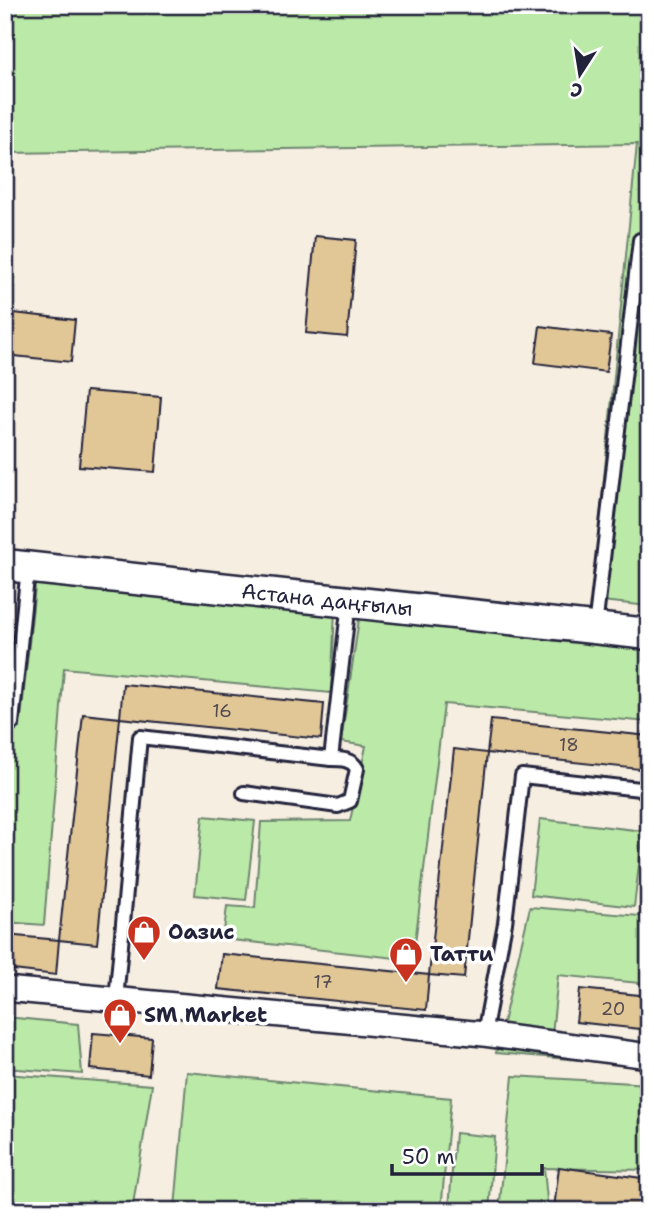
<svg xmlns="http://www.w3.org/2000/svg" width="654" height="1216" viewBox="0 0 654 1216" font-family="'Shantell Sans',sans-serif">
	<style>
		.green { fill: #bbe9a7; stroke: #6e8671; stroke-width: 2 }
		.building { fill: #e1c696; stroke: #22223b; stroke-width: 2 }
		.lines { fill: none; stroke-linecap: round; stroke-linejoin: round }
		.service-casing { stroke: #22223b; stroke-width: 18 }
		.minor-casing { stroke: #22223b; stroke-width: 28 }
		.tertiary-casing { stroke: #22223b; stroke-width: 35 }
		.service { stroke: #fff; stroke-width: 12 }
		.minor { stroke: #fff; stroke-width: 23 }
		.tertiary { stroke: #fff; stroke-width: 30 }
		.labels { text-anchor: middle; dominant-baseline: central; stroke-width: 7; stroke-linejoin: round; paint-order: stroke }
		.number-label { font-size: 18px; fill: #524b52 }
		.street-label { font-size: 21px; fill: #22223b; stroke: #fff }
		.poi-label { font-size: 21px; font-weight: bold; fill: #22223b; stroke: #fff; text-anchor: start }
	</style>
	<rect width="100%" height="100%" fill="#f6eee0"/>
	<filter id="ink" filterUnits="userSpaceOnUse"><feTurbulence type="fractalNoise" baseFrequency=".0143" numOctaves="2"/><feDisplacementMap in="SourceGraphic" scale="14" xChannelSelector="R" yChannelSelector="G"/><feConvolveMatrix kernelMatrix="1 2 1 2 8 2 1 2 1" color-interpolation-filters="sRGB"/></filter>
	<g filter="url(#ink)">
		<g class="green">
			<polygon points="5,5 649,5 649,606 592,600 637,144 5,153"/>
			<polygon points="36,578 335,610 331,693 64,668 44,925 5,922 5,728 20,728"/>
			<polygon points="360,612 649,643 649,722 444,704 413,960 223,939 227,906 255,908 261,822 350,821 366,746 341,742"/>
			<polygon points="203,816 255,821 246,900 195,895"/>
			<polygon points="540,819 643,831 634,907 531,895"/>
			<polygon points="649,881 649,984 558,975 552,1035 649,1044 649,1066 496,1053 530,907 640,916"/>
			<polygon points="5,1017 78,1024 82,1074 5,1068"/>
			<polygon points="187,1072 451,1098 441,1211 175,1208"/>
			<polygon points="5,1074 152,1085 132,1211 84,1211 5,1203"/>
			<polygon points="513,1076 649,1084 649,1170 544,1168 548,1211 499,1211"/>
			<polygon points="455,1133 495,1137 489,1211 449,1208"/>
		</g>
		<g class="building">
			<polygon points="315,236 356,240 347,337 306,333"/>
			<polygon points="5,312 75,320 71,362 5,355"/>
			<polygon points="540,326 611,335 606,372 535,363"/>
			<polygon points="86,391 161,397 155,472 79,466"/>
			<polygon points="123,684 324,704 321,739 120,718"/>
			<polygon points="83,714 120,718 97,944 59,940"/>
			<polygon points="491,720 649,736 649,770 487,753"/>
			<polygon points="454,749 487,753 464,978 429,975"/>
			<polygon points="5,935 59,940 56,975 5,969"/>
			<polygon points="222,954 429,975 426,1010 218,989"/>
			<polygon points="580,989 649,996 649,1030 576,1022"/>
			<polygon points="93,1033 152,1038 149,1075 90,1069"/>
			<polygon points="559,1167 649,1179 649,1211 554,1209"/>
		</g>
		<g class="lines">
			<g class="service-casing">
				<g id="service">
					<polyline points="595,628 640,240"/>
					<polyline points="5,722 12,723 28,568"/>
					<path d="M244 793 338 806 350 801 357 769C352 759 341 759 331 759"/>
					<polyline points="116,1000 140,737 331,759 349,602"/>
					<polyline points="484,1034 505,923 522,776 649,790"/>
					<polyline points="5,1208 31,1211"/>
				</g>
			</g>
			<g class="minor-casing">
				<polyline id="minor" points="5,989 484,1034 649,1056"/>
			</g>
			<g class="tertiary-casing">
				<polyline id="tertiary" points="5,565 649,634"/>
			</g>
			<use href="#service" class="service"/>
			<use href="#minor" class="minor"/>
			<use href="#tertiary" class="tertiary"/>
		</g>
	</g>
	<defs>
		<g id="shop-pin" transform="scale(1.75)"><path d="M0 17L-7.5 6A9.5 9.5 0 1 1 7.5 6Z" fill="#c8321e" stroke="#fff"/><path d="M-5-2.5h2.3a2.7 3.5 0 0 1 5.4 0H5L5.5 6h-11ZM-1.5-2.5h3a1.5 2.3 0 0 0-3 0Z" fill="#fff"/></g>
	</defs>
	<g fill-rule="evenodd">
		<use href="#shop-pin" x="144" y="932"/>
		<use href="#shop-pin" x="406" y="954"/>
		<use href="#shop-pin" x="120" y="1015"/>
	</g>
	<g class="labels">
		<g class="number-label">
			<text x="222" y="711">16</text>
			<text x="569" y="745">18</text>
			<text x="323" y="982">17</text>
			<text x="613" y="1009">20</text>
		</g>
		<g class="street-label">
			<text transform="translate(327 600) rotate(6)">Астана даңғылы</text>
		</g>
		<g class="poi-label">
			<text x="168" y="932">Оазис</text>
			<text x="430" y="954">Татти</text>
			<text x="144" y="1015">SM Market</text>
		</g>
	</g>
	<rect width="654" height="1216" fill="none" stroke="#fff" stroke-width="28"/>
	<rect x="14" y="14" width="626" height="1188" fill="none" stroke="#22223b" stroke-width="2.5" filter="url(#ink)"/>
	<g transform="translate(580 74) rotate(192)" stroke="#ffffff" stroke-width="5" paint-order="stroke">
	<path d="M0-5L12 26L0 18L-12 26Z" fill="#22223b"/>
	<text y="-10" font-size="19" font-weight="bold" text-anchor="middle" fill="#22223b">С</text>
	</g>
	<path d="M392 1164v10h150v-10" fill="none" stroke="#22223b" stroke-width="3.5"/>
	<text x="402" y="1164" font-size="21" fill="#22223b" stroke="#ffffff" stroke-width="5" paint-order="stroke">50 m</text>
</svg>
